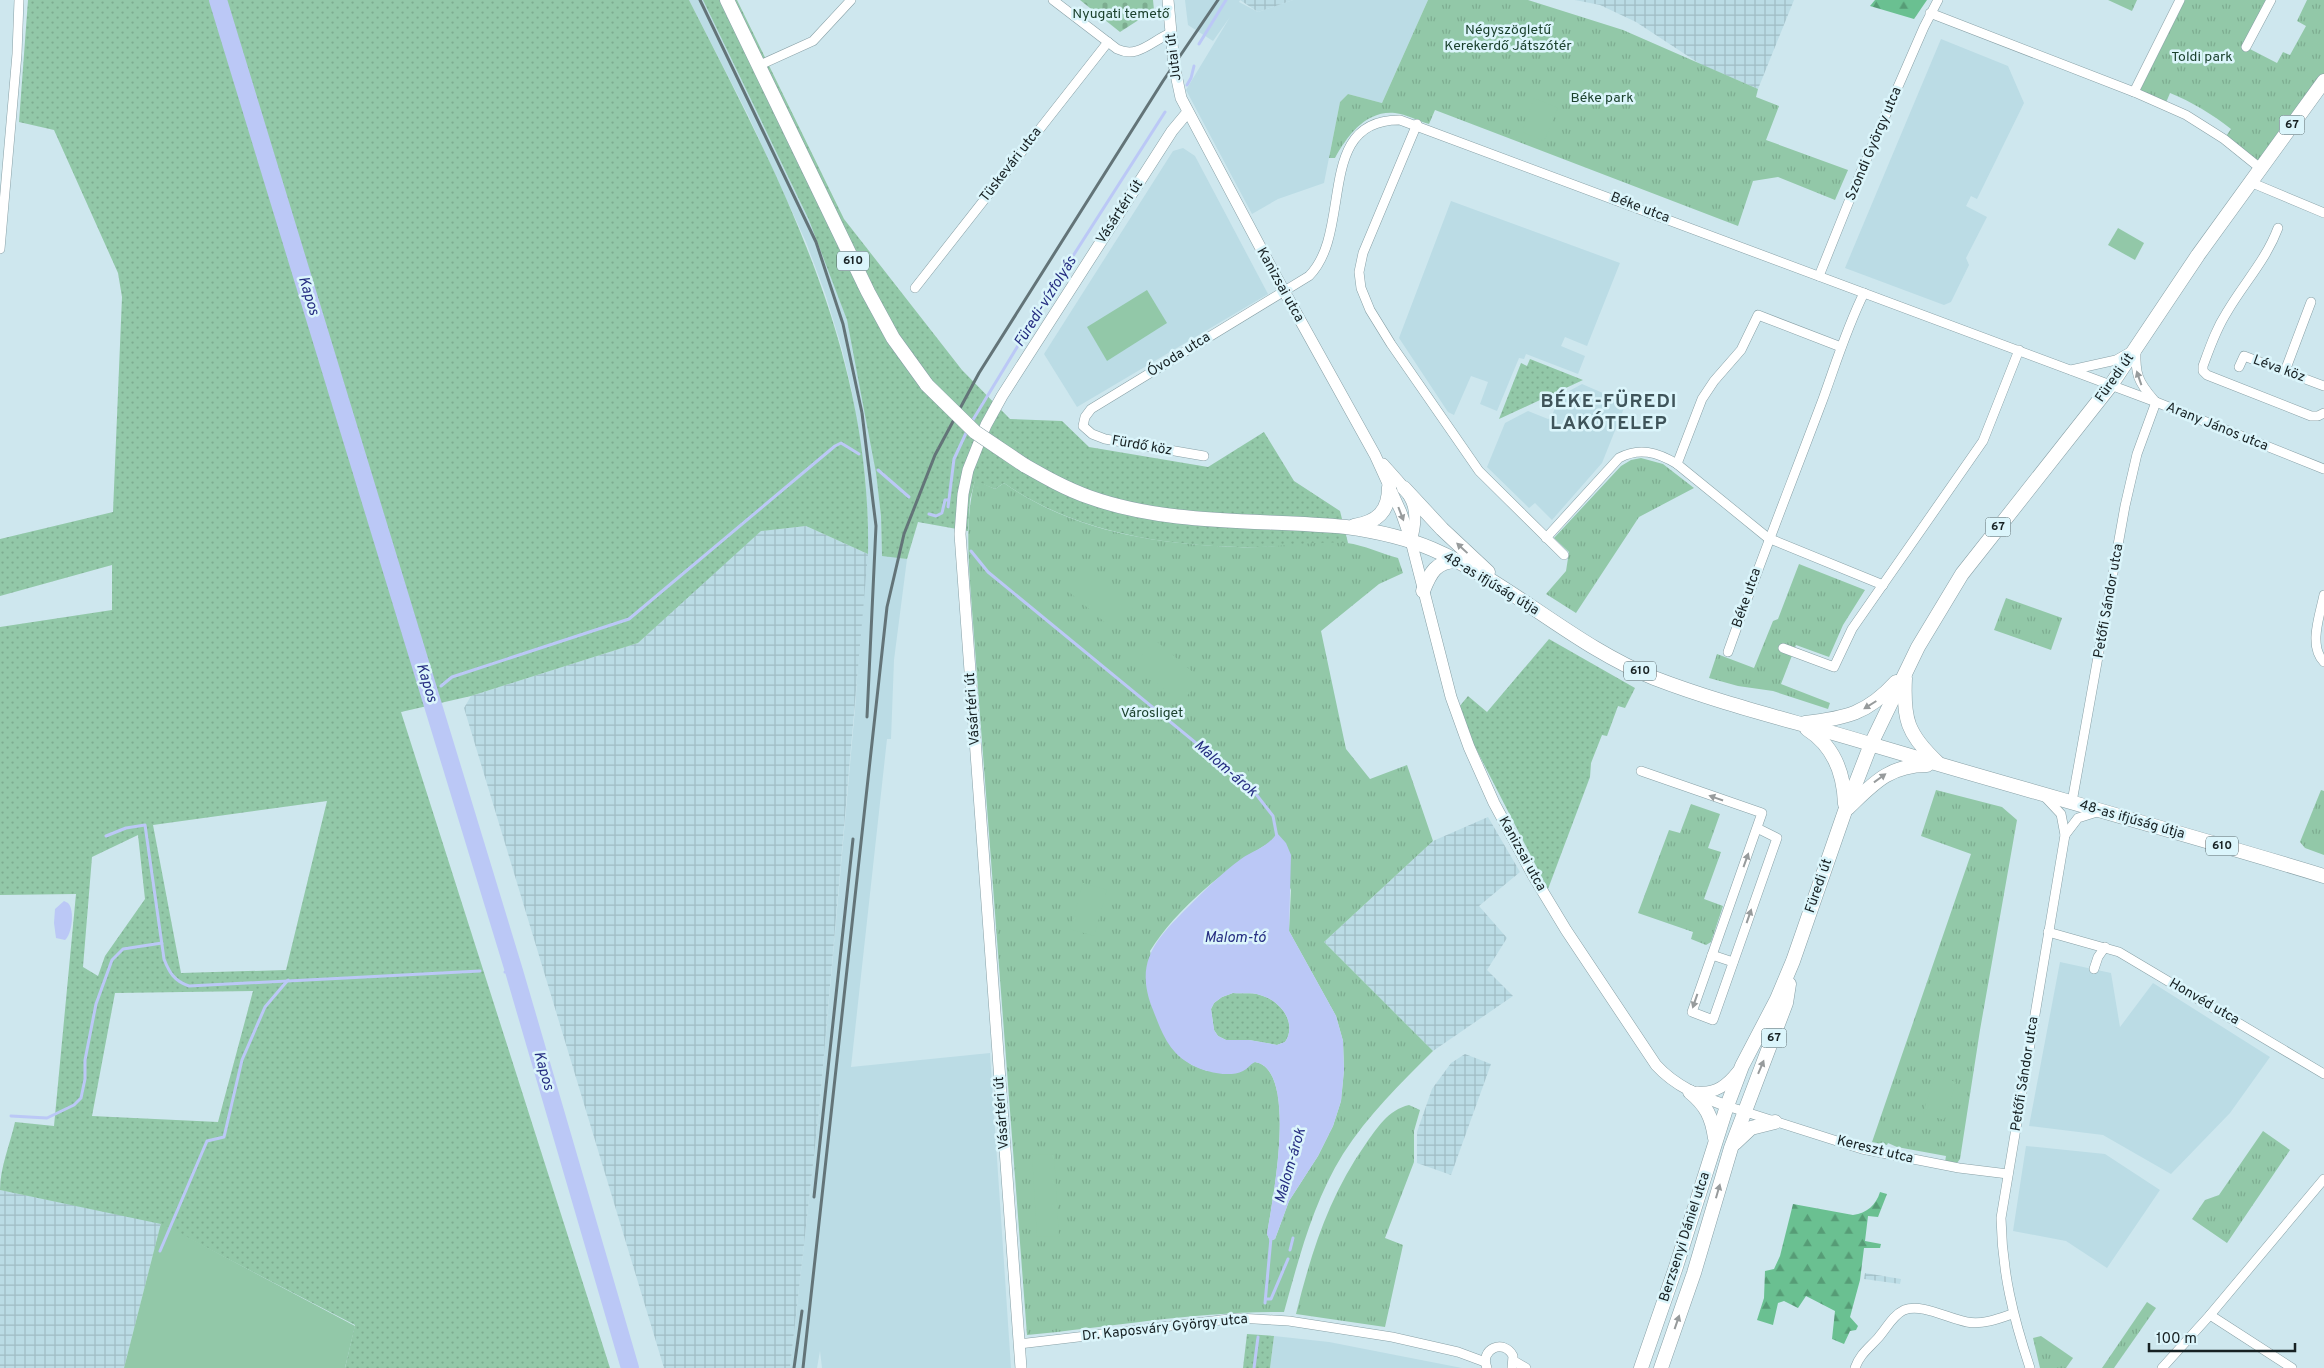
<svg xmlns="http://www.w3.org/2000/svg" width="2324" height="1368" viewBox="0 0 2324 1368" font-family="Overpass,sans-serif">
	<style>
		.built { fill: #bbdce5 }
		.industrial { fill: url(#industrial-grid) }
		.grass { fill: url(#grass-dots); fill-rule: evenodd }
		.forest { fill: url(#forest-firs) }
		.cemetery { fill: url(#cemetery-stones) }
		.park { fill: url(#park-tufts); fill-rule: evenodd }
		.pitch { fill: #92c8a8 }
		.water { fill: #bbc8f6; fill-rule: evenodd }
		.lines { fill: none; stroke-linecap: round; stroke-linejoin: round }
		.stream { stroke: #bbc8f6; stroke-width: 3 }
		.river { stroke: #bbc8f6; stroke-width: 18 }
		.minor-casing { stroke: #88a0a6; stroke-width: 10 }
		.tertiary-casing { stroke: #88a0a6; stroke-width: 12 }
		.primary-casing { stroke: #88a0a6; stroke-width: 15 }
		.minor { stroke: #fff; stroke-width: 9 }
		.tertiary { stroke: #fff; stroke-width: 11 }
		.primary { stroke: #fff; stroke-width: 14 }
		.rail { stroke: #637478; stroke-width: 3 }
		.primary-bridge-casing { stroke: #88a0a6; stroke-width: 15; stroke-linecap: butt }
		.primary-bridge { stroke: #fff; stroke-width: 14 }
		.oneway { fill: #979b9c }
		.labels { text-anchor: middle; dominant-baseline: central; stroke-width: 5; stroke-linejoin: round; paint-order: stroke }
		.shield { fill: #dbf5fb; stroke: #526164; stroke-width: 1 }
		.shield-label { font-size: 12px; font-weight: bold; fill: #172123 }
		.park-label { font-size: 14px; fill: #1b412d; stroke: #dbf5fb }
		.street-label { font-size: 14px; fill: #172123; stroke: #dbf5fb }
		.water-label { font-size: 15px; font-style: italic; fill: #262e82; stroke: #dbf5fb }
		.district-label { font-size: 19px; font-weight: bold; letter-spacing: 1px; fill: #3f545a; stroke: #dbf5fb }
	</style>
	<defs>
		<pattern id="industrial-grid" width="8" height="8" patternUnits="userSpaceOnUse" patternTransform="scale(1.25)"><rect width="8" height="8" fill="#bbdce5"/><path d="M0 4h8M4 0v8" fill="none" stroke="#a0bcc4"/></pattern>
		<pattern id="grass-dots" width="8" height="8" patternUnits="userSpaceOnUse" patternTransform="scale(1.25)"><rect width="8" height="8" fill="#92c8a8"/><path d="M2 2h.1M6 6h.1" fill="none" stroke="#7dac90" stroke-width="1.8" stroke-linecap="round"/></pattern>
		<pattern id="forest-firs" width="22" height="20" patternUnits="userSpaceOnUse" patternTransform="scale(1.25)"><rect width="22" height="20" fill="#6ac091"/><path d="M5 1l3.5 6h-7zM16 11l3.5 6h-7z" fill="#569c76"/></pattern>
		<pattern id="cemetery-stones" width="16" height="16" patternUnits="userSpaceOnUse" patternTransform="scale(1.25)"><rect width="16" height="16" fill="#92c8a8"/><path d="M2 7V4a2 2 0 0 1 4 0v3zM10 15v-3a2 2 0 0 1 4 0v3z" fill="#7dac90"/></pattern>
		<pattern id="park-tufts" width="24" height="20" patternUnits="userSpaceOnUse" patternTransform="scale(1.25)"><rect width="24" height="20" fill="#92c8a8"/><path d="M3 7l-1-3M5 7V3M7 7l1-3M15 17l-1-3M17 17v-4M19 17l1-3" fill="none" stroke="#7dac90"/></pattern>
	</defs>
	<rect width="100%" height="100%" fill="#cee7ee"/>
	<g class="built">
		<polygon points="689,0 703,0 809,220 831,276 847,320 860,378 876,473 881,516 882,555 907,559 894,660 891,739 887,739 851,1067 990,1053 1011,1368 822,1368 820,1351 817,1368 790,1368 819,1111 855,709 868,520 865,475 852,392 842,349 825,293 806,242 748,115"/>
		<polygon points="1185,0 1240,0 1239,2 1258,12 1293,0 1428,0 1382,103 1348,94 1340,102 1324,183 1278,199 1252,214 1186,90 1230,17 1213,41 1188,25"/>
		<polygon points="1941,39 2008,66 2024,103 1977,199 1971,196 1966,206 1987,217 1966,258 1969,265 1951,302 1944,305 1845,268"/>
		<polygon points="1183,148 1195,156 1268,294 1077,407 1044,354 1173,151"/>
		<polygon points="1451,201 1620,263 1587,346 1565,337 1561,346 1585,356 1578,374 1526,354 1524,359 1519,358 1497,411 1480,404 1488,382 1471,376 1454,415 1448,412 1399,338"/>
		<polygon points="1582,384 1626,403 1602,463 1552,520 1535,503 1529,508 1487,467 1505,423 1528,411 1548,419 1551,418 1560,396"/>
		<polygon points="2060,962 2111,973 2120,1027 2153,983 2270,1057 2230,1113 2171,1174 2103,1135 2029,1126"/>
		<polygon points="2026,1146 2105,1154 2160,1190 2107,1268 2066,1241 2013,1231"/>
		<polygon points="1274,1336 1329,1342 1462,1368 1270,1368"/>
	</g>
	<g class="industrial">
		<polygon points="1240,0 1293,0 1258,12"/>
		<polygon points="1575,0 1794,0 1758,89 1700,64 1636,22 1600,5"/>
		<polygon points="806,526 868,554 819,1111 790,1368 664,1368 464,708 471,696 638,643 760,531"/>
		<polygon points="1488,817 1520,872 1479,906 1507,938 1487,970 1513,996 1433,1051 1324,942 1433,841"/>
		<polygon points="1465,1054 1491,1064 1451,1175 1417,1163 1417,1132 1432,1089 1451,1063"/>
		<polygon points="0,1190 161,1223 124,1368 0,1368"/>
		<polygon points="1865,1273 1901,1279 1900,1284 1864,1279"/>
	</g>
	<g class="grass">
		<path d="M28 0H689C779 177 872 348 868 554L806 526 761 531 638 643 471 696 401 712 610 1368H345L355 1325 161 1224 0 1190C0 1167 10 1145 15 1122L54 1126 76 894 0 895V627L112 610V565L0 596V539L113 512 122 297 118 273 54 130 19 122ZM327 801 286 970 181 973 153 825ZM138 835 145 899 105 956 98 976 83 967 92 857ZM253 991 218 1122 92 1116 115 993Z"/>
		<path d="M703 0H737L844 219 962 370 1010 419 1062 421 1089 447 1208 467 1264 432 1294 481 1340 511 1348 543C1312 544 1274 548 1238 547 1157 545 1071 530 1004 483L995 489 975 481 970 499 968 531 918 522 907 559 882 556 881 516 876 473 847 320 809 220Z"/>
		<polygon points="1530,359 1583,380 1499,419 1521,363 1527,366"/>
		<polygon points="1549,639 1635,688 1625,708 1618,706 1607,736 1602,735 1591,763 1590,777 1548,889 1473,743 1459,707 1468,696 1487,712"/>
		<path d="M1233 993C1241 994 1252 992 1260 995 1280 1000 1298 1023 1285 1042L1277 1045 1249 1040H1226L1218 1036 1214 1030 1211 1009 1214 1003 1222 997Z"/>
		<polygon points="1247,1334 1274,1336 1270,1368 1243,1368"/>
	</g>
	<g class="forest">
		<polygon points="1875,0 1927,0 1914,19 1870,6"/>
		<path d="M1880 1192 1887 1194 1878 1217 1868 1216 1865 1241 1881 1244 1880 1248H1864L1860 1280 1850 1317 1858 1326 1856 1330 1850 1331 1844 1344 1832 1339 1835 1311 1806 1296 1798 1308 1784 1301 1778 1303 1773 1325 1757 1320 1764 1298 1765 1271 1774 1269 1780 1256 1793 1204 1853 1215C1867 1213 1876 1205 1880 1192Z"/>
	</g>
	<polygon class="cemetery" points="1080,0 1153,0 1154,10 1120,32"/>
	<g class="park">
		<path d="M1428 0H1528L1623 30 1758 89 1756 97 1779 106 1766 140 1848 170 1835 200 1778 177 1753 181 1738 226 1435 110 1429 124C1418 121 1406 114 1395 113 1366 110 1347 136 1335 158H1329L1340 102 1348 94 1382 103Z"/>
		<polygon points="2108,0 2137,0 2132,11"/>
		<path d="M2180 0H2271L2246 47 2277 63 2283 52 2290 55 2306 26 2297 21 2307 0H2324V81L2260 168 2224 139 2231 129C2212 114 2192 102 2170 93L2165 105 2134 92Z"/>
		<polygon points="1641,458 1663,464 1694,488 1639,517 1576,613 1546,594 1566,571 1569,552 1554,538 1621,466 1631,460"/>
		<path d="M975 480 995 489 1004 483C1072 531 1155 544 1237 547 1274 549 1311 540 1347 543 1364 545 1382 554 1398 558L1403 573 1379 584 1321 631 1346 749 1370 779 1407 765 1433 841 1324 942 1433 1051C1400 1084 1368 1115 1343 1154 1313 1202 1299 1258 1284 1312 1198 1311 1112 1327 1027 1335L970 583C968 548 966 515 975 480ZM1271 842 1291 890 1289 931 1336 1016 1343 1041 1344 1070 1341 1101 1333 1126 1318 1156 1289 1201 1275 1239 1270 1241 1267 1234C1272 1203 1299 1069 1255 1062L1207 1071 1192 1065 1178 1055 1150 951C1177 908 1227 867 1271 842Z"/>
		<polygon points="1799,564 1865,590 1843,625 1829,657 1796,645 1781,684 1830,703 1828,709 1773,691 1738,686 1709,678 1717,654 1754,668 1773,621 1778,619"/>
		<polygon points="2006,598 2062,618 2051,650 1994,630"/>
		<polygon points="1936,790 2002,807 2017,820 1980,1030 1960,1159 1957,1163 1945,1162 1946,1156 1897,1147 1888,1143 1887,1145 1872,1142 1971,854 1921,836"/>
		<polygon points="2321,790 2324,791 2324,855 2305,848 2300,842"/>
		<polygon points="1691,804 1720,814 1708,848 1721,852 1704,899 1723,906 1711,942 1706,945 1691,939 1693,932 1638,913 1669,830 1680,833"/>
		<path d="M1409 1105 1420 1110 1414 1131V1162L1385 1238 1403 1245 1385 1327 1296 1314C1311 1253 1329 1196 1365 1145 1377 1128 1388 1110 1409 1105Z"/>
		<polygon points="2263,1131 2290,1150 2227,1243 2192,1219 2205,1200 2219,1195"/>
		<polygon points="2147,1302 2156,1308 2114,1368 2102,1368"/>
		<polygon points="2041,1336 2073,1358 2066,1368 2040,1368 2033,1338"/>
	</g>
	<g class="pitch">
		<polygon points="1534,98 1558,108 1544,141 1522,132"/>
		<polygon points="2118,228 2144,243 2135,260 2108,245"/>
		<polygon points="1147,290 1167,323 1107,361 1087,327"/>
		<polygon points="1088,570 1133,608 1114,630 1069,592"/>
		<polygon points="1155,640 1201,679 1181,703 1134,664"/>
		<polygon points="1083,883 1107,890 1094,936 1070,929"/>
		<polygon points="1935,1075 1956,1082 1944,1120 1923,1113"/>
		<polygon points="1054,1154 1059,1236 1037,1237 1032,1155"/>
		<polygon points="161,1223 355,1326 345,1368 124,1368"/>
	</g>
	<g class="water">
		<path d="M1277 833 1286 843 1291 855 1289 931 1336 1016 1343 1041 1344 1070 1341 1101 1333 1126 1318 1156 1289 1201 1275 1239 1270 1241 1267 1234C1272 1203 1299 1069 1255 1062 1250 1064 1248 1069 1243 1071 1229 1078 1205 1072 1192 1065 1169 1053 1162 1033 1153 1010 1133 961 1157 938 1190 905 1206 889 1222 873 1241 859 1254 850 1268 847 1277 833ZM1233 993C1241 994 1252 992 1260 995 1280 1000 1298 1023 1285 1042L1277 1045 1249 1040H1226L1218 1036 1214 1030 1211 1009 1214 1003 1222 997Z"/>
		<path d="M64 901 68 903C75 910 72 934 65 940L56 938 54 923 55 909Z"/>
	</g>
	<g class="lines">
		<g class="stream">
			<polyline points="1199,44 1226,0"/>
			<polyline points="1187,85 1191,78 1194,66"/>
			<polyline points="971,423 1064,270 1165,112"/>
			<polyline points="878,470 909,497"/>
			<polyline points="948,507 954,459 967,431"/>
			<polyline points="929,514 936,516 942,513 945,500 948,500"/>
			<polyline points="971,551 988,572 1252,789 1273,816 1277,837"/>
			<polyline points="441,686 452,677 629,619 835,446 841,443 859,454"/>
			<polyline points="428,694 434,692"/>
			<path d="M106 836 126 828 145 825 164 959C169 972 174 981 189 986L480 971"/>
			<polyline points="505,972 514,971"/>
			<polyline points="11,1116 47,1118 74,1105 81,1098 85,1079 85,1060 96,1004 112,960 123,949 162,943"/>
			<polyline points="1290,1250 1293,1238"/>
			<polyline points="160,1251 207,1141 224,1137 242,1060 265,1007 288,980"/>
			<polyline points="1266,1299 1271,1299 1288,1259"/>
			<polyline points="1265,1303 1271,1238"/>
			<polyline points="1254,1368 1258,1337"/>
		</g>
		<polyline class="river" points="218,0 514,971 630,1368"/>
		<g class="minor-casing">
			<g id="minor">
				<path d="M1053 0 1117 49C1138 59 1151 41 1171 33"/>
				<polyline points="1930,13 2134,92 2186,115 2224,139 2260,168"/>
				<polyline points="2246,47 2271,0"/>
				<polyline points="760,65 813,41 851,0"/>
				<polyline points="2134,92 2180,0"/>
				<polyline points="1417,124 1363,253 1359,272 1361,288 1370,310 1391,344 1479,471 1564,555"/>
				<polyline points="2250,182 2324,213"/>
				<path d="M2278 228C2266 260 2244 283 2227 312 2216 329 2210 347 2203 366V371L2207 375 2311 416H2318L2324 413"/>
				<polyline points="0,249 17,54 19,0"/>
				<polyline points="1819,276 1860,174 1924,27 1938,0"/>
				<polyline points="915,288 1108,42"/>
				<path d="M2136 349C2135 374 2138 382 2154 400"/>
				<polyline points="2239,367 2244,356 2324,386"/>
				<polyline points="2071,370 2116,360 2130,352"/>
				<polyline points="2285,371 2311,302"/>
				<path d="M1204 456 1105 439 1092 434 1083 426 1085 417 1091 409 1309 276C1354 231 1314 119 1400 120L2156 402 2324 469"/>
				<polyline points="1677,464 1702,399 1714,381 1741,350 1758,315 1841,347"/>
				<path d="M1546 538 1619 458C1639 447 1657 452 1677 464L1768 538 1883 585"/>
				<path d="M2324 595C2320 615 2308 646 2324 662"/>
				<polyline points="1783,648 1834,667 1852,629 1983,441 2019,350"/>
				<path d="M1728 652C1758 567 1791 484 1823 399 1836 363 1847 327 1864 293"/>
				<polyline points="1641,771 1762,813 1692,1012 1713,1020 1777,838 1757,828"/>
				<polyline points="2072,802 2125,506 2137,454 2156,402"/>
				<polyline points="2065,835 2078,818 2097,812"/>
				<polyline points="2048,932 2119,952 2324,1074"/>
				<polyline points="1712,955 1733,962"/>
				<polyline points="2094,969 2098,957 2105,947"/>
				<polyline points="1727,1106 1862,1149 1959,1168 2008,1174"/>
				<polyline points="2210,1315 2292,1368"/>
				<polyline points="1019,1344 1238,1318 1289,1321 1392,1337 1458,1352 1485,1362"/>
				<polyline points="1514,1361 1526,1368"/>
				<path d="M1487 1368C1479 1349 1504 1338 1513 1356L1512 1368"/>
				<path d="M1855 1368C1860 1354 1868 1349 1878 1338 1886 1329 1893 1315 1904 1310 1922 1303 1949 1319 1967 1322 1982 1325 1998 1319 2012 1314"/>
				<path d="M2030 1368C2013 1317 2002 1272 2001 1218L2065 835 2061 814 2046 798"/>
				<polyline points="2162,1368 2210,1315 2324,1179"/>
			</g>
		</g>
		<g class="tertiary-casing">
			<g id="tertiary">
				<path d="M1168 0 1174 65 1181 98 1274 273 1375 455 1401 512 1411 541 1451 697 1469 747 1494 803 1534 877 1566 930 1656 1065C1676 1087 1700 1096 1727 1106"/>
				<path d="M1383 464C1406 490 1423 503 1411 541"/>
				<path d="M1697 1092C1716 1094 1727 1085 1738 1071"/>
				<polyline points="1021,1368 960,534 963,494 968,470 986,425 1002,396 1172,131 1187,113"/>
			</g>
		</g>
		<g class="primary-casing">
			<g id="primary">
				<polyline points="727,0 868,292 893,338 927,385"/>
				<path d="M1024 465C1045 477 1066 489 1089 497 1170 526 1261 519 1346 527 1375 531 1404 537 1432 549 1511 583 1574 646 1654 678 1724 705 1798 722 1870 744 2021 789 2173 830 2324 876"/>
				<polyline points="1404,488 1442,529 1488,572"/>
				<path d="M1354 526C1377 522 1389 512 1389 487"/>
				<path d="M1423 591C1430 573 1436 561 1457 561"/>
				<path d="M1905 678C1903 719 1907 734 1938 763"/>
				<path d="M1805 723C1846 718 1867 714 1896 682"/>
				<path d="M1807 729C1834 746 1844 774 1845 804"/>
				<path d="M1848 808C1873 784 1889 765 1927 765"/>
				<path d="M1690 1092C1706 1105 1712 1117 1715 1138"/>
				<polyline points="1735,1143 1751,1128 1775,1122"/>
				<polyline points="1641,1368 1676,1267 1727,1106 1742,1066 1777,999 1793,961 1845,811 1871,744 1918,647 1962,574 2111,385 2198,255 2324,81"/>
				<polyline points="1661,1368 1694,1273 1731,1148 1786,1003 1789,984"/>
			</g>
		</g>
		<use href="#minor" class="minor"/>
		<use href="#tertiary" class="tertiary"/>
		<use href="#primary" class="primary"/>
		<g class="rail">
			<polyline points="700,0 816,242 843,324 862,413 876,526 867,717"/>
			<polyline points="814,1197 853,839"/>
			<polyline points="794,1368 802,1311"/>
			<polyline points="803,1368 887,607 904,534 935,455 979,373 1163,81 1218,0"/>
		</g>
		<g class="primary-bridge-casing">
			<polyline id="primary-bridge" points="927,385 975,432 1024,465"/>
		</g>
		<use href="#primary-bridge" class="primary-bridge"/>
	</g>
	<defs><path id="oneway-solid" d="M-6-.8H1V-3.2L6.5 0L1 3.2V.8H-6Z" transform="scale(1.25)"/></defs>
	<g class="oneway">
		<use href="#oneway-solid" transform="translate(2139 378) rotate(-109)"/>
		<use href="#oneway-solid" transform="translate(1401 514) rotate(69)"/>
		<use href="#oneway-solid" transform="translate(1462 548) rotate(-137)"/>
		<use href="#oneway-solid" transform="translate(1870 705) rotate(148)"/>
		<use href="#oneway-solid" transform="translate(1880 778) rotate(-36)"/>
		<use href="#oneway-solid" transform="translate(1716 798) rotate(-161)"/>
		<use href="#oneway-solid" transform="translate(1746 860) rotate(-70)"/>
		<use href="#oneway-solid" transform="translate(1749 916) rotate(-71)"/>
		<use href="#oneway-solid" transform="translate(1695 1001) rotate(109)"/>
		<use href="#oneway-solid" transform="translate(1761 1067) rotate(-67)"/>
		<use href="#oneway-solid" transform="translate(1718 1191) rotate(-74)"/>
		<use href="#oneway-solid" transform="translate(1677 1322) rotate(-71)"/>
	</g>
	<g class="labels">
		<g class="shield">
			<rect x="2279.5" y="115.5" width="25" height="19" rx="4"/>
			<rect x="837" y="251.5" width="32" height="19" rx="4"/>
			<rect x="1985.5" y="517.5" width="25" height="19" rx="4"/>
			<rect x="1624" y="661.5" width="32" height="19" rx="4"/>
			<rect x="2206" y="836.5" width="32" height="19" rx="4"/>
			<rect x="1761.5" y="1028.5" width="25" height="19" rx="4"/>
		</g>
		<g class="shield-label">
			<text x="2292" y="125">67</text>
			<text x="853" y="261">610</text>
			<text x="1998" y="527">67</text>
			<text x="1640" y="671">610</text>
			<text x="2222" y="846">610</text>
			<text x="1774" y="1038">67</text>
		</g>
		<g class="park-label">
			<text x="1121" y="14">Nyugati temető</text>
			<text x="1508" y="30">Négyszögletű<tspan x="1508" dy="16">Kerekerdő Játszótér</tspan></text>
			<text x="2202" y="57">Toldi park</text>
			<text x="1602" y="98">Béke park</text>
			<text x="1152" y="713">Városliget</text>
		</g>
		<g class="street-label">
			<text transform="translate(1174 57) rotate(-97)">Jutai út</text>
			<text transform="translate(1874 144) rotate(-67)">Szondi György utca</text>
			<text transform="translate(1011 165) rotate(-52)">Tüskevári utca</text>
			<text transform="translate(1640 208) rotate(21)">Béke utca</text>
			<text transform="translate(1120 212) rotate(-57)">Vásártéri út</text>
			<text transform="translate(1280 285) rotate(61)">Kanizsai utca</text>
			<text transform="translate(1179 355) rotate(-32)">Óvoda utca</text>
			<text transform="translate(2279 369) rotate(20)">Léva köz</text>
			<text transform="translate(2115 378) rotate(-55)">Füredi út</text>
			<text transform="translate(2217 427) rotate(22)">Arany János utca</text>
			<text transform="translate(1142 446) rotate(10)">Fürdő köz</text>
			<text transform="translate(1491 584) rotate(31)">48-as ifjúság útja</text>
			<text transform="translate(1747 598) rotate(-71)">Béke utca</text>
			<text transform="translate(2109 601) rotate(-80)">Petőfi Sándor utca</text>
			<text transform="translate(973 709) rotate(-94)">Vásártéri út</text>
			<text transform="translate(2132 820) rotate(16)">48-as ifjúság útja</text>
			<text transform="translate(1522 854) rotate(61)">Kanizsai utca</text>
			<text transform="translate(1819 886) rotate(-71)">Füredi út</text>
			<text transform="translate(2204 1002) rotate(30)">Honvéd utca</text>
			<text transform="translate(2025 1074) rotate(-81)">Petőfi Sándor utca</text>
			<text transform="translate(1002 1113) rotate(-94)">Vásártéri út</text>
			<text transform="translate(1875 1150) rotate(14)">Kereszt utca</text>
			<text transform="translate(1685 1237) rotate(-72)">Berzsenyi Dániel utca</text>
			<text transform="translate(1165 1328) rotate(-6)">Dr. Kaposváry György utca</text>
		</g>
		<g class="water-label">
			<text transform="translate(308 296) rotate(73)">Kapos</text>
			<text transform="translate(1046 302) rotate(-58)">Füredi-vízfolyás</text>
			<text transform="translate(426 683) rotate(73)">Kapos</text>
			<text transform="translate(1225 769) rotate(41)">Malom-árok</text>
			<text x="1235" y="938">Malom-tó</text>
			<text transform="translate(543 1071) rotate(74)">Kapos</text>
			<text transform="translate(1291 1166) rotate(-74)">Malom-árok</text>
		</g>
		<g class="district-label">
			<text x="1609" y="402">BÉKE-FÜREDI<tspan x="1609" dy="22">LAKÓTELEP</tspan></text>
		</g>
	</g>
	<path d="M2149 1343v8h146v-8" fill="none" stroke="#172123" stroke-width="2.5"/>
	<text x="2156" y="1343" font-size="15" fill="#172123" stroke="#dbf5fb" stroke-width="4" paint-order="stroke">100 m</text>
</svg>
